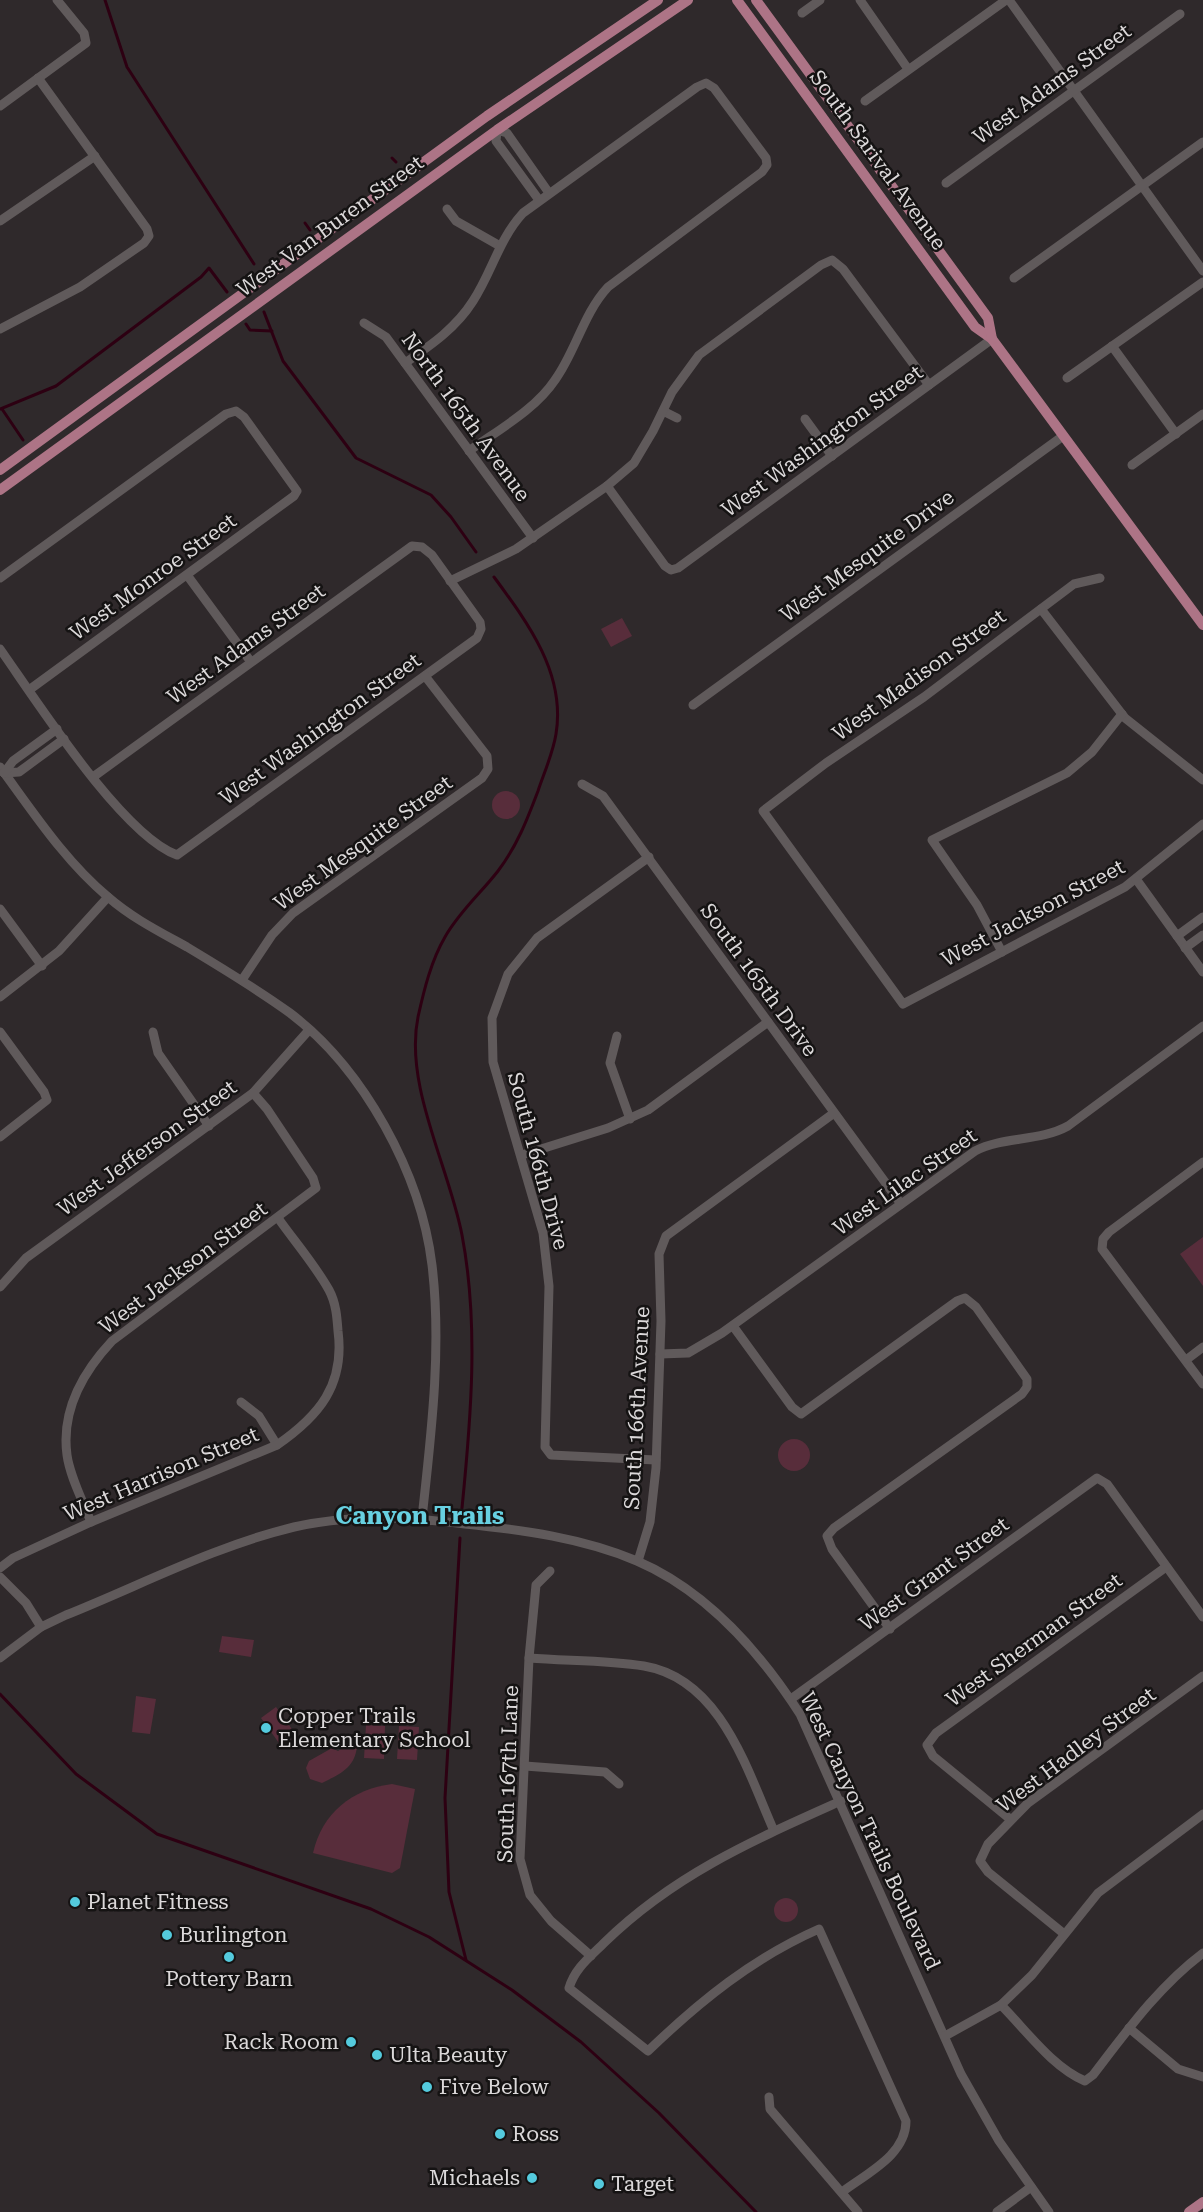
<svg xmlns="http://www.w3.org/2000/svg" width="1203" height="2212" viewBox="0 0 1203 2212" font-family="'Roboto Serif',serif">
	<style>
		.green { fill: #582d3b }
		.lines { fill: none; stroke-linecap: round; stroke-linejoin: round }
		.stream { stroke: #2d0012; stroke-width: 3 }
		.minor { stroke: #605a5b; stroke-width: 9 }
		.major { stroke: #ad7486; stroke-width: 10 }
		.poi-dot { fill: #54cadd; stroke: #151313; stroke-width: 2 }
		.labels { text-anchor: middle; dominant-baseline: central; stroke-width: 5; stroke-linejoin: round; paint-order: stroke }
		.street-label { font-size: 21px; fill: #dbd8d9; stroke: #151313 }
		.poi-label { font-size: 21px; fill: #dbd8d9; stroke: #151313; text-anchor: start }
		.quarter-label { font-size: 24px; font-weight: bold; fill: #67d0e1; stroke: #151313 }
	</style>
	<rect width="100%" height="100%" fill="#2f292b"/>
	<g class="green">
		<polygon points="622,618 632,636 611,647 601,629"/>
		<circle cx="506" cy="805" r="14"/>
		<polygon points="1203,1237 1203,1286 1180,1254"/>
		<circle cx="794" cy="1455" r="16"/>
		<polygon points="222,1636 254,1640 251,1657 219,1652"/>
		<polygon points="136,1696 156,1699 150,1734 132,1732"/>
		<polygon points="276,1707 294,1732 279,1743 261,1718"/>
		<polygon points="366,1725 385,1726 384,1759 364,1758"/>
		<polygon points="399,1726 419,1727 417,1760 397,1759"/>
		<path d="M347 1745 357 1746C355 1768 340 1774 322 1783L310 1779 306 1768 309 1761 332 1748 338 1751Z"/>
		<path d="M392 1784 415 1789 400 1868 392 1873 313 1853C322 1813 352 1789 392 1784Z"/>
		<circle cx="786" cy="1910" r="12"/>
	</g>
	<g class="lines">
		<g class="stream">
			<polyline points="105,0 127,67 254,264"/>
			<polyline points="392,158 396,162"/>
			<polyline points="305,223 310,230"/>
			<polyline points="264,312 283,361 356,458 431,495 451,517 476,552"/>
			<polyline points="246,324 250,330 272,331"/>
			<polyline points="0,409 56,386 201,277 209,268 227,292"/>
			<polyline points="2,409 23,440"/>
			<path d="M462 1508C471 1418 479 1324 462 1235 449 1167 404 1085 418 1017 424 990 431 961 445 937 459 912 481 893 498 871 517 846 527 820 538 791 544 773 553 753 556 734 566 674 528 623 494 577"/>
			<polyline points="460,1538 445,1798 449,1892 466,1960"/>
			<polyline points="0,1694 76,1774 157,1834 371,1909 429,1937 512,1990 581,2042 659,2113 756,2212"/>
		</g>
		<g class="minor">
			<polyline points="860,0 908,69"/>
			<polyline points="1009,0 1203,271"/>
			<polyline points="802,13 820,0"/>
			<polyline points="865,101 1006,0"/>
			<polyline points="0,106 86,43 84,33 57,0"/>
			<polyline points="946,183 1180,14"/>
			<polyline points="539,200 496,141 497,130 507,133 549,193"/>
			<polyline points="447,209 456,221 500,246"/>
			<polyline points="0,221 95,156"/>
			<polyline points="1014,278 1203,142"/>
			<polyline points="364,323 386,337 533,538"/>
			<polyline points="0,329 80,287 144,243 149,236 147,229 38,78"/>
			<polyline points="1112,346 1176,434"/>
			<path d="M405 363C431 345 456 328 473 301 492 272 499 239 523 213L697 87 706 83 714 88 766 158 767 165 762 172 608 287C583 314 576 351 555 380 535 410 498 430 469 451"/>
			<polyline points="1067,378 1203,282"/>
			<polyline points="663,411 677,418"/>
			<polyline points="805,419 832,456"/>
			<polyline points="1132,465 1203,414"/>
			<polyline points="607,486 665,566 671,570 678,568 992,339"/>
			<polyline points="187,575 251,662"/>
			<polyline points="0,578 226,414 236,411 244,417 297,491 294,496 29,690"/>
			<polyline points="1100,578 1074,584 924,697 826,763 763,811 903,1004 1125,887 1203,824"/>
			<polyline points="450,581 516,549 607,486 634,463 653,431 672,392 699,355 821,265 832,260 843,269 929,385"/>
			<polyline points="1041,609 1125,718 1203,780"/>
			<path d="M0 649C36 700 122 835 177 855L477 638 481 629 480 622 432 555 422 547 412 546 93 777"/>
			<polyline points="693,705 1063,436"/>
			<path d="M0 767C33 812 65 861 108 897 132 918 160 932 187 947 222 968 257 989 290 1013 364 1069 421 1174 432 1265 442 1348 431 1436 422 1518"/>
			<polyline points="4,773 19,772 64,739"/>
			<polyline points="4,773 13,761 57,729"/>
			<polyline points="582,784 603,796 901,1204"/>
			<polyline points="649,857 537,938 508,974 492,1018 493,1062 543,1233 549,1286 545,1447 551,1455 656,1460"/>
			<polyline points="1136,879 1203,972"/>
			<polyline points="0,909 42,966"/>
			<polyline points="1177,936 1203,917"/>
			<polyline points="1185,948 1203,935"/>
			<polyline points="1002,952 977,905 932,840 1067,773 1092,752 1122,714"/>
			<polyline points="242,980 272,935 293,913 482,778 488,769 487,756 425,676"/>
			<polyline points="0,997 59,951 108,897"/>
			<polyline points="0,1032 44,1092 47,1100 0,1137"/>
			<polyline points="153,1032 158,1053 209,1126"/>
			<polyline points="617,1036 610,1063 630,1119"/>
			<polyline points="522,1155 608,1128 648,1110 768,1022"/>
			<polyline points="1203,1162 1109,1232 1103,1239 1102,1249 1203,1384"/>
			<polyline points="0,1287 26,1258 253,1093 309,1030"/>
			<polyline points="733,1326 792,1407 801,1414 957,1301 965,1298 976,1307 1027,1379 1027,1387 1022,1394 834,1528 827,1536 832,1549 890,1629"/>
			<path d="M660 1354 688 1353 722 1333 975 1151C1004 1136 1039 1142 1068 1126L1203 1026"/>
			<polyline points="1186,1360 1203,1347"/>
			<polyline points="241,1402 259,1416 277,1445"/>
			<path d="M91 1522C83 1501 70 1477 67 1455 61 1411 83 1372 112 1341L316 1188 313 1178 267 1109 253 1093"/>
			<polyline points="638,1561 650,1522 656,1468 661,1321 659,1254 666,1236 834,1113"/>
			<path d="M0 1568 13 1558 91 1522 277 1445C319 1416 345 1385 338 1331 337 1317 336 1303 329 1290 315 1265 295 1242 278 1218"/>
			<polyline points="550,1571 536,1585 529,1658 520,1859 530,1895 551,1921 591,1956"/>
			<polyline points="0,1577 26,1603 41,1627"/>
			<path d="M0 1658 41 1627 66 1615C141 1585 215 1546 294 1527 352 1514 407 1517 465 1524 523 1530 583 1538 637 1561 707 1591 760 1652 800 1714L961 2074 999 2141 1049 2212"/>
			<path d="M529 1658C567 1661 607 1660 644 1666 721 1679 747 1770 774 1831"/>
			<polyline points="791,1699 1097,1478 1107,1484 1203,1617"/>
			<polyline points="525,1766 605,1772 619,1784"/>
			<path d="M841 1801C754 1840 675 1874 605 1942 590 1957 575 1968 569 1988L648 2051C700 2001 753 1958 819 1929L906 2121C906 2155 867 2173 842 2192"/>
			<polyline points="1010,1819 933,1756 927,1745 936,1733 1166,1567"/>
			<polyline points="1063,1933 988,1872 980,1861 988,1844 1028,1803 1203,1676"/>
			<path d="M1001 2005C1026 2030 1052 2067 1085 2081L1093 2075C1126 2032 1159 1986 1203 1953"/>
			<polyline points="1129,2028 1178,2069 1203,2077"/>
			<polyline points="945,2036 1001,2005 1032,1975 1098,1893 1203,1814"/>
			<polyline points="769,2097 770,2109 858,2212"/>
			<polyline points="997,2212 1031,2187"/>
		</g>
		<g class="major">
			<polyline points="737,0 975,327 992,339 1203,625"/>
			<polyline points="756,0 988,318 992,339"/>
			<polyline points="0,470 487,116 658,0"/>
			<polyline points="0,490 497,130 688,0"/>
			<polyline points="1189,2212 1203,2202"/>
		</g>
	</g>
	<g class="poi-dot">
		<circle cx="266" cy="1728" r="6"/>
		<circle cx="75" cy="1902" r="6"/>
		<circle cx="167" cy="1935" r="6"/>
		<circle cx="229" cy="1957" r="6"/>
		<circle cx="351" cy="2042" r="6"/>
		<circle cx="377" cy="2055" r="6"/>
		<circle cx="427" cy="2087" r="6"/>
		<circle cx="500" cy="2134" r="6"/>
		<circle cx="532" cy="2178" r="6"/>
		<circle cx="599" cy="2184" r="6"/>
	</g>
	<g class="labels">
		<g class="street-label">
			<text transform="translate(1052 84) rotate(-36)">West Adams Street</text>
			<text transform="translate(878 160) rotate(54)">South Sarival Avenue</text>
			<text transform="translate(330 226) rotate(-36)">West Van Buren Street</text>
			<text transform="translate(466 417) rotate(54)">North 165th Avenue</text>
			<text transform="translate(822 441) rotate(-36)">West Washington Street</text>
			<text transform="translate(867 556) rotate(-36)">West Mesquite Drive</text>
			<text transform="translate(153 577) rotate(-36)">West Monroe Street</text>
			<text transform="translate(246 644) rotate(-36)">West Adams Street</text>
			<text transform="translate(919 675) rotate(-36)">West Madison Street</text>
			<text transform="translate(320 729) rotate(-36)">West Washington Street</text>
			<text transform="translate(363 843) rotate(-36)">West Mesquite Street</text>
			<text transform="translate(1033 913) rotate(-28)">West Jackson Street</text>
			<text transform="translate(759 980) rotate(54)">South 165th Drive</text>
			<text transform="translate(147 1148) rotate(-36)">West Jefferson Street</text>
			<text transform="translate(538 1161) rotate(75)">South 166th Drive</text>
			<text transform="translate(905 1182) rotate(-35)">West Lilac Street</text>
			<text transform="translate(183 1268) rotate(-37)">West Jackson Street</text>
			<text transform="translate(637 1408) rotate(-87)">South 166th Avenue</text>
			<text transform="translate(161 1474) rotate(-23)">West Harrison Street</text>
			<text transform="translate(934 1574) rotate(-36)">West Grant Street</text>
			<text transform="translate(1034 1640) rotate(-36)">West Sherman Street</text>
			<text transform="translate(1076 1750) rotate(-37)">West Hadley Street</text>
			<text transform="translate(508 1774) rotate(-88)">South 167th Lane</text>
			<text transform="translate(870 1831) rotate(65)">West Canyon Trails Boulevard</text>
		</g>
		<g class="poi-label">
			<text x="278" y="1716">Copper Trails<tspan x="278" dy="24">Elementary School</tspan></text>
			<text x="87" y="1902">Planet Fitness</text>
			<text x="179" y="1935">Burlington</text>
			<text x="229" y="1979" text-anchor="middle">Pottery Barn</text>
			<text x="339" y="2042" text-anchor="end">Rack Room</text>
			<text x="389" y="2055">Ulta Beauty</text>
			<text x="439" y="2087">Five Below</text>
			<text x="512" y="2134">Ross</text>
			<text x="520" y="2178" text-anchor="end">Michaels</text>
			<text x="611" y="2184">Target</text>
		</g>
		<g class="quarter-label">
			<text x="420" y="1516">Canyon Trails</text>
		</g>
	</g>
</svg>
